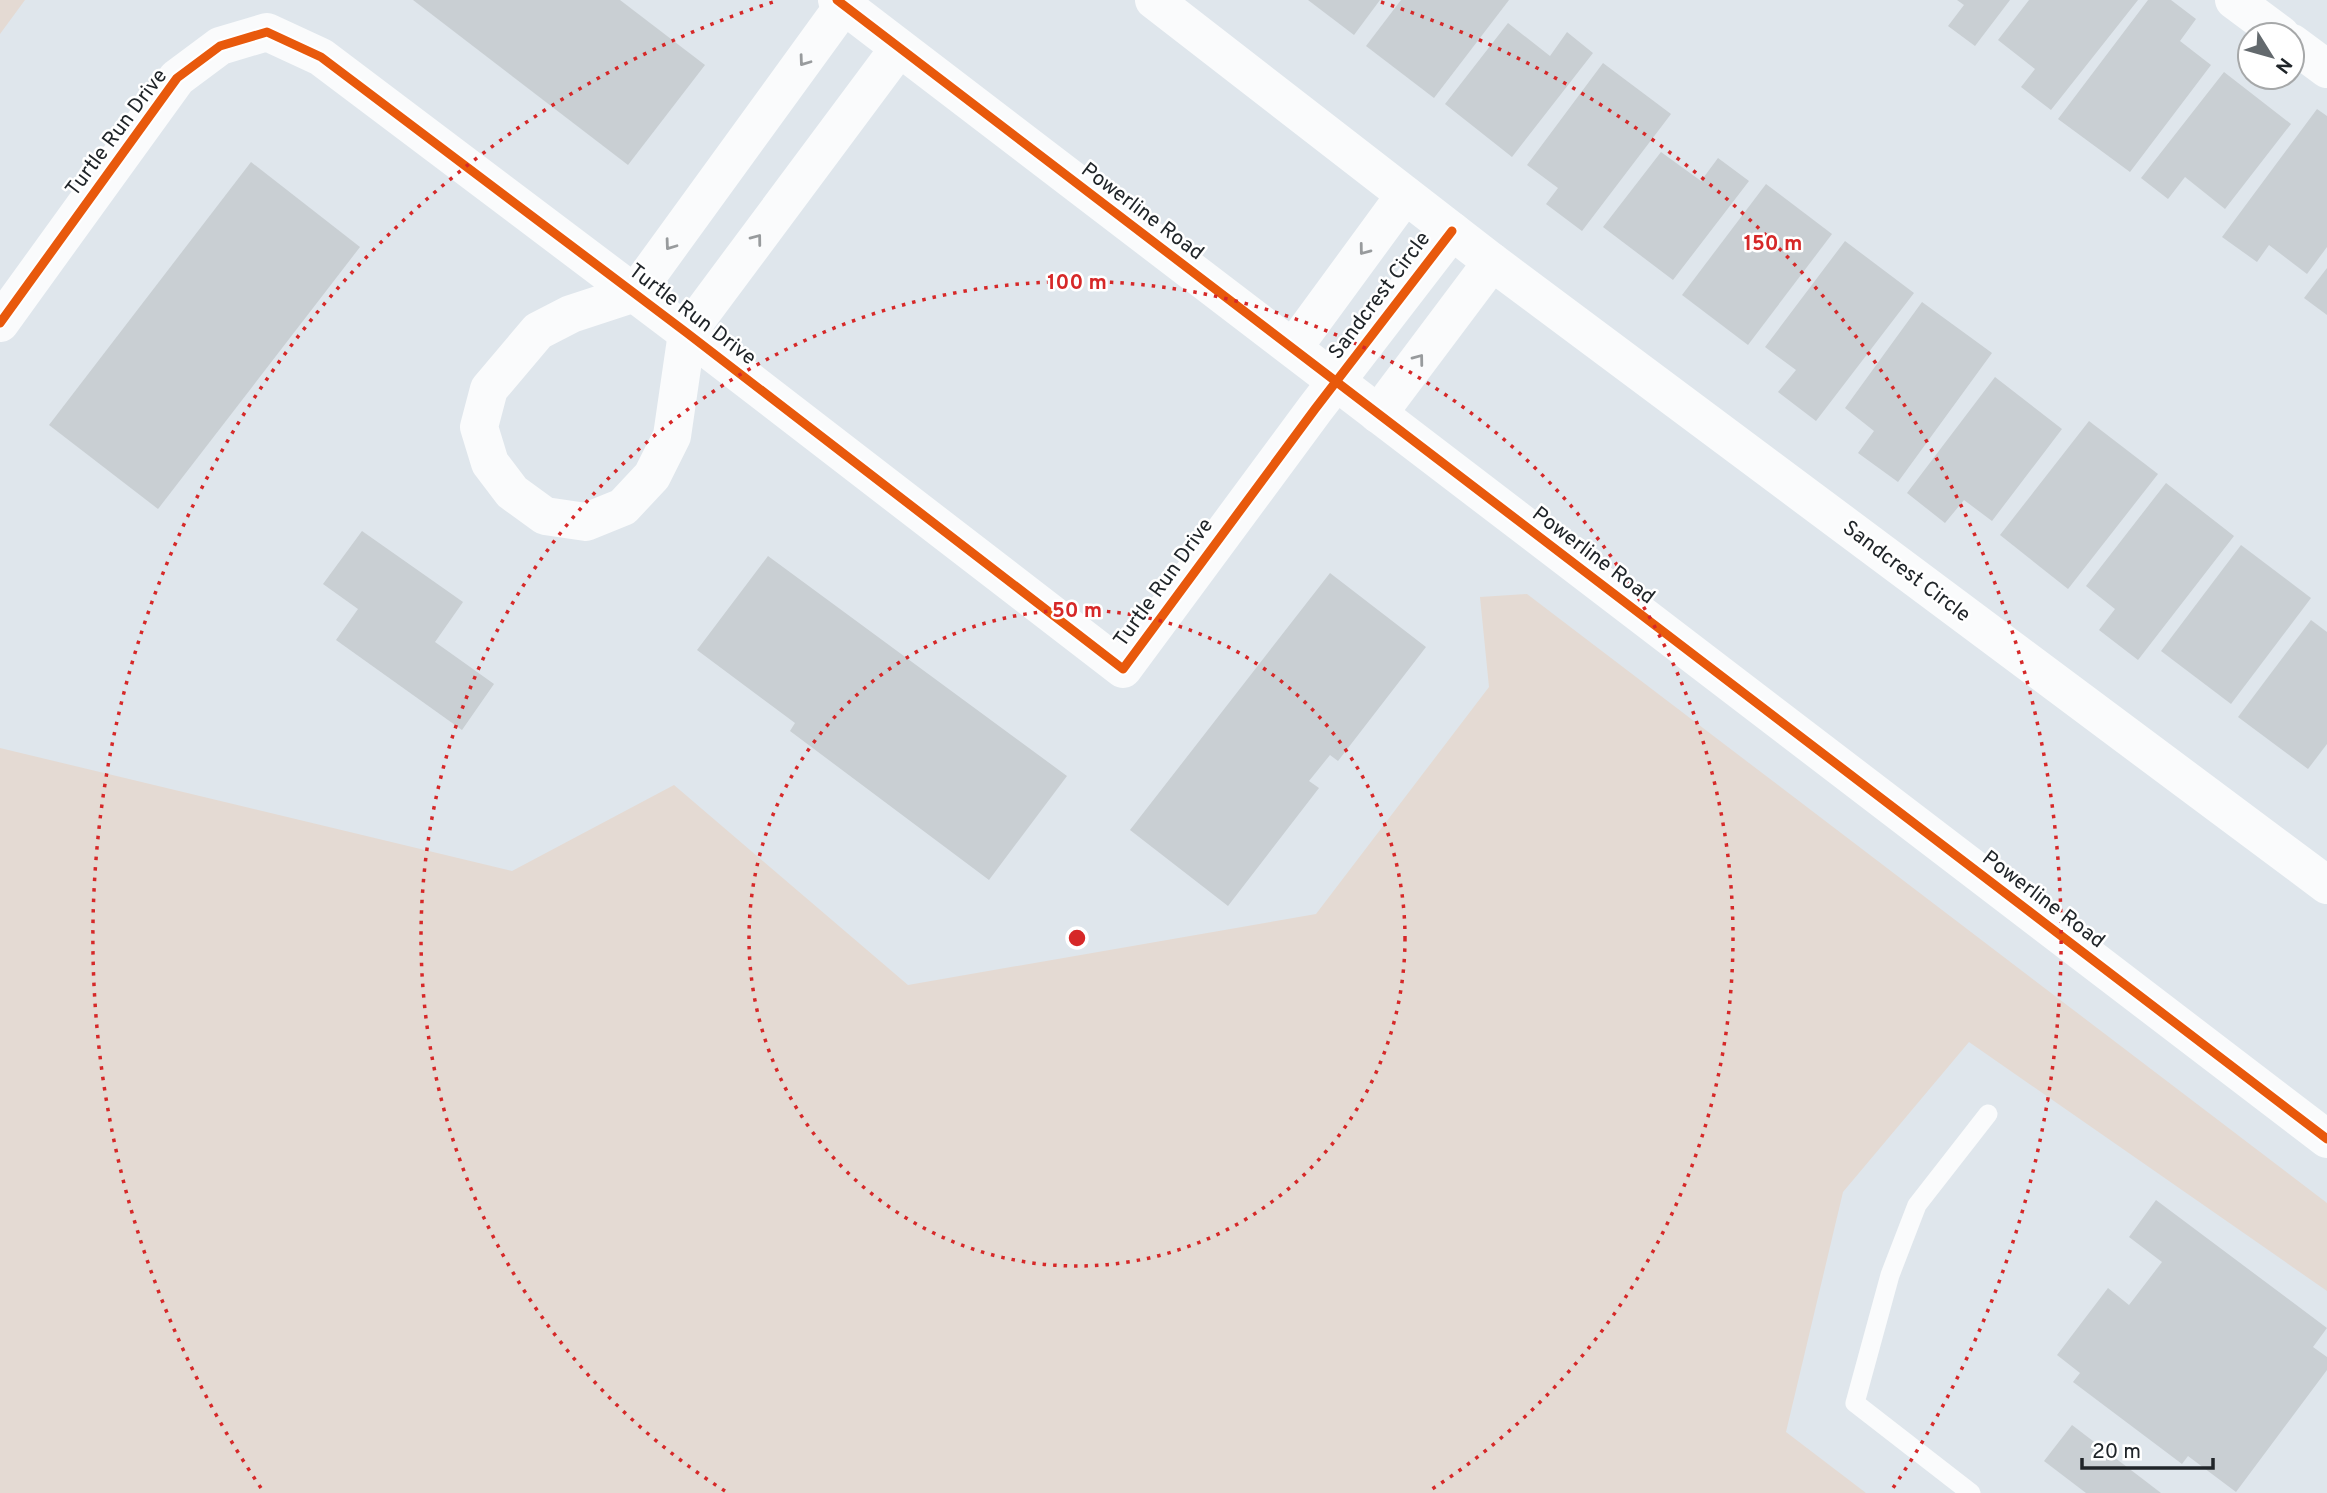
<svg xmlns="http://www.w3.org/2000/svg" width="2327" height="1493" viewBox="0 0 2327 1493" font-family="Overpass,sans-serif">
	<style>
		.green { fill: #e4dad3 }
		.building { fill: #c9cfd3 }
		.lines { fill: none; stroke-linecap: round; stroke-linejoin: round }
		.lane { stroke: #fafbfc; stroke-width: 19 }
		.street { stroke: #fafbfc; stroke-width: 38 }
		.cycleway-casing { stroke: #fff; stroke-width: 13 }
		.cycleway { stroke: #e8590c; stroke-width: 9 }
		.oneway { stroke: #989b9d }
		.ring { fill: none; stroke: #d62828; stroke-width: 3.5; stroke-dasharray: 3.5 7 }
		.labels { text-anchor: middle; dominant-baseline: central; stroke-width: 5; stroke-linejoin: round; paint-order: stroke }
		.street-label { font-size: 21px; fill: #202529; stroke: #fff }
		.centre { fill: #d62828; stroke: #fff; stroke-width: 3.5 }
		.ring-label { font-size: 21px; text-anchor: middle; font-weight: bold; fill: #d62828; stroke: #fff; stroke-width: 5; stroke-linejoin: round; paint-order: stroke }
	</style>
	<rect width="100%" height="100%" fill="#dfe6ec"/>
	<g class="green">
		<polygon points="0,0 25,0 0,34"/>
		<polygon points="1527,594 2327,1203 2327,1291 1969,1042 1843,1192 1786,1432 1866,1493 0,1493 0,748 512,871 674,785 908,985 1316,914 1489,687 1480,597"/>
	</g>
	<g class="building">
		<polygon points="413,0 620,0 705,65 628,165"/>
		<polygon points="1308,0 1380,0 1354,35"/>
		<polygon points="1401,0 1509,0 1434,98 1366,46"/>
		<polygon points="1957,0 2010,0 1975,46 1948,26 1964,5"/>
		<polygon points="2029,0 2138,0 2051,110 2021,87 2035,69 1998,40"/>
		<polygon points="2148,0 2171,0 2196,19 2180,41 2211,65 2130,172 2058,119"/>
		<polygon points="1508,23 1550,56 1567,32 1593,53 1512,157 1445,104"/>
		<polygon points="1603,63 1671,114 1582,231 1546,204 1558,188 1527,165"/>
		<polygon points="2224,72 2291,124 2225,209 2185,177 2168,199 2141,178"/>
		<polygon points="2317,109 2327,116 2327,247 2307,274 2269,245 2257,262 2222,237"/>
		<polygon points="1661,152 1701,181 1718,158 1749,181 1673,280 1603,227"/>
		<polygon points="251,162 360,247 158,509 49,425"/>
		<polygon points="1766,184 1832,234 1748,345 1682,295"/>
		<polygon points="1845,241 1914,293 1816,421 1778,392 1796,370 1765,347"/>
		<polygon points="2327,268 2327,315 2304,298"/>
		<polygon points="1922,302 1992,353 1898,482 1858,453 1874,431 1845,408"/>
		<polygon points="1995,377 2062,429 1992,521 1964,500 1945,523 1907,493"/>
		<polygon points="2089,421 2158,474 2068,589 2000,535"/>
		<polygon points="2166,483 2234,536 2138,660 2099,630 2115,609 2086,586"/>
		<polygon points="362,531 463,602 435,642 494,684 462,730 336,640 358,609 323,584"/>
		<polygon points="2241,545 2311,598 2231,704 2161,651"/>
		<polygon points="768,556 1067,776 989,880 790,731 795,723 697,650"/>
		<polygon points="1330,573 1426,647 1338,761 1330,755 1309,781 1319,788 1228,906 1130,830"/>
		<polygon points="2311,620 2327,632 2327,744 2308,769 2238,717"/>
		<polygon points="2156,1200 2327,1328 2313,1347 2327,1357 2327,1370 2236,1492 2188,1456 2182,1464 2073,1382 2080,1373 2057,1355 2108,1288 2129,1305 2162,1262 2129,1237"/>
		<polygon points="2072,1425 2161,1493 2086,1493 2044,1461"/>
	</g>
	<g class="lines">
		<polyline class="lane" points="1971,1493 1855,1403 1890,1275 1917,1205 1988,1114"/>
		<g class="street">
			<polyline points="837,0 2327,1139"/>
			<polyline points="1154,0 1492,262 2327,885"/>
			<polyline points="2234,0 2281,35"/>
			<polyline points="844,5 635,293 571,314 538,331 489,389 479,427 490,463 512,492 545,516 586,522 623,507 652,476 672,436 687,333 899,48"/>
			<polyline points="2292,43 2327,69"/>
			<polyline points="0,323 177,78 220,46 267,32 321,57 687,333 1123,669 1315,409 1452,231"/>
			<polyline points="1293,348 1405,195"/>
			<polyline points="1378,414 1492,262"/>
		</g>
		<g class="cycleway-casing">
			<g id="cycleway">
				<polyline points="837,0 2327,1139"/>
				<polyline points="0,323 177,78 220,46 267,32 321,57 687,333 1123,669 1315,409 1452,231"/>
			</g>
		</g>
		<use href="#cycleway" class="cycleway"/>
	</g>
	<defs><path id="oneway-chevron" d="M-2-3.5L2.5 0L-2 3.5" fill="none" stroke-width="1.6" stroke-linecap="round" stroke-linejoin="round" transform="scale(1.75)"/></defs>
	<g class="oneway">
		<use href="#oneway-chevron" transform="translate(804 61) rotate(126)"/>
		<use href="#oneway-chevron" transform="translate(757 239) rotate(-53)"/>
		<use href="#oneway-chevron" transform="translate(670 245) rotate(126)"/>
		<use href="#oneway-chevron" transform="translate(1364 250) rotate(127)"/>
		<use href="#oneway-chevron" transform="translate(1419 359) rotate(-53)"/>
	</g>
	<g class="ring">
		<circle cx="1077" cy="938" r="328"/>
		<path d="M725 1491A656 656 0 1 1 1429 1491"/>
		<path d="M261 1488A984 984 0 0 1 773 2M1381 2A984 984 0 0 1 1893 1488"/>
	</g>
	<g class="labels">
		<g class="street-label">
			<text transform="translate(117 133) rotate(-53)">Turtle Run Drive</text>
			<text transform="translate(1142 212) rotate(37)">Powerline Road</text>
			<text transform="translate(1380 296) rotate(-53)">Sandcrest Circle</text>
			<text transform="translate(692 315) rotate(37)">Turtle Run Drive</text>
			<text transform="translate(1593 556) rotate(37)">Powerline Road</text>
			<text transform="translate(1906 572) rotate(37)">Sandcrest Circle</text>
			<text transform="translate(1164 583) rotate(-54)">Turtle Run Drive</text>
			<text transform="translate(2043 900) rotate(37)">Powerline Road</text>
		</g>
	</g>
	<circle cx="1077" cy="938" r="10" class="centre"/>
	<g class="ring-label">
		<text x="1773" y="250">150 m</text>
		<text x="1077" y="289">100 m</text>
		<text x="1077" y="617">50 m</text>
	</g>
	<g transform="translate(2271 56) rotate(127)"><circle r="33" fill="#ffffff" stroke="#a6a8a9" stroke-width="2"/>
	<path d="M0-5L12 26L0 18L-12 26Z" fill="#63696d"/>
	<text y="-10" font-size="19" font-weight="bold" text-anchor="middle" fill="#202529">N</text>
	</g>
	<path d="M2082 1458v10h131v-10" fill="none" stroke="#202529" stroke-width="3.5"/>
	<text x="2092" y="1458" font-size="21" fill="#202529" stroke="#ffffff" stroke-width="5" paint-order="stroke">20 m</text>
</svg>
